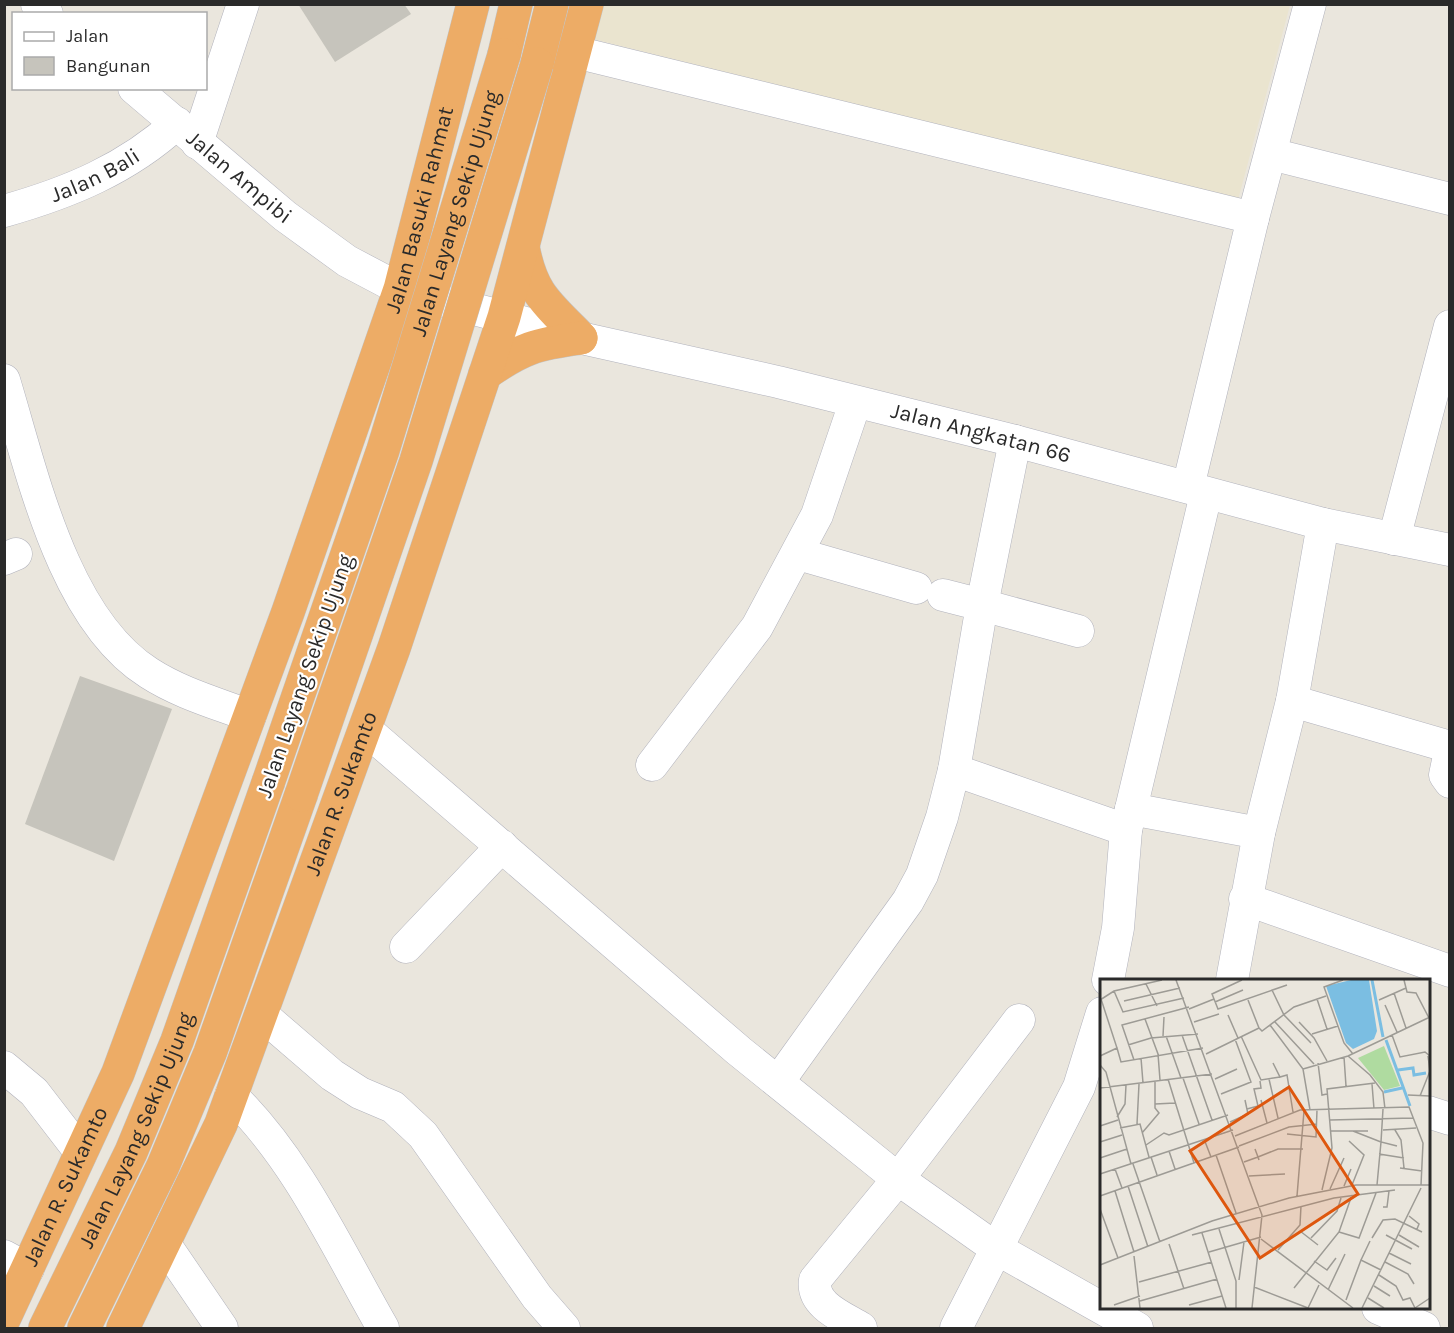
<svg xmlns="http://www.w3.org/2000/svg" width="1454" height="1333" viewBox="0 0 1454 1333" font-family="Karla,sans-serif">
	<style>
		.education { fill: #eae4cf }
		.building { fill: #c6c4bc }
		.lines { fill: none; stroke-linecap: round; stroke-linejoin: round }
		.minor-casing { stroke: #b1b2bc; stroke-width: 33 }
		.highway-casing { stroke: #c3c3c3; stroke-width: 34 }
		.minor { stroke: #fff; stroke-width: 32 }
		.highway { stroke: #edac66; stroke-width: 33 }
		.highway-bridge-casing { stroke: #c3c3c3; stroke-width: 34; stroke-linecap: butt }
		.highway-bridge { stroke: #edac66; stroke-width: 33 }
		.labels { text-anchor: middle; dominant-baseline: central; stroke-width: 4.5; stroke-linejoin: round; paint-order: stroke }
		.street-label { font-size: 22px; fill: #2a2a2a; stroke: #fff }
		.inset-river { fill: none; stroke: #7bbee2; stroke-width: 3 }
		.inset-road { fill: none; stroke: #9d9b95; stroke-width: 1.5 }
		.view { fill: #de570e; fill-opacity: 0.15; stroke: #de570e; stroke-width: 3 }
		.inset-edge { fill: none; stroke: #2a2a2a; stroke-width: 3 }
	</style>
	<rect width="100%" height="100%" fill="#eae6dd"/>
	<polygon class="education" points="589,4 1290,5 1238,200 581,36"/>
	<g class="building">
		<polygon points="298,4 404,4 411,14 335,62"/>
		<polygon points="80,676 172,709 114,861 25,824"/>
	</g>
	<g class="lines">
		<g class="minor-casing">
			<g id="minor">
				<polyline points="37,4 47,14"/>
				<polyline points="575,52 1253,218"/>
				<path id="s1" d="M134 88 285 216 347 261 400 289 581 338 778 382 1015 441 1323 524 1450 550"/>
				<polyline points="197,143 243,4"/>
				<polyline points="1271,154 1450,199"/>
				<path id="s2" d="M4 211C68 193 127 169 177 123"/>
				<path d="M4 380C32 472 63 619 149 673 180 693 216 703 250 716"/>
				<polyline points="1015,441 982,605 1078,631"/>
				<polyline points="1188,487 1253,218 1310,4"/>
				<polyline points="1394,539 1450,326"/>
				<polyline points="798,554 916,588"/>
				<polyline points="4,559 16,554"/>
				<polyline points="1292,701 1450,747"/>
				<polyline points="365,729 739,1051 898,1179 997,1249 1137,1328"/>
				<polyline points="1450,751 1445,775 1450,782"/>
				<polyline points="652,765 757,627 817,515 855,403"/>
				<polyline points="954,770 1126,830"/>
				<polyline points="1131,809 1259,833"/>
				<polyline points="1245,899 1450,971"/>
				<polyline points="406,947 502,846"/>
				<polyline points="1108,980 1118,928 1126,830 1206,494"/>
				<polyline points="1232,980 1259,833 1292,701 1323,524"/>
				<polyline points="261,1014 332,1075 360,1093 393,1107 423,1135 537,1297 564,1328"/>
				<polyline points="4,1067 34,1092 81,1153"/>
				<polyline points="778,1082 908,901 922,875 942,817 954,770 982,605 943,595"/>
				<path d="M231 1095C298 1160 337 1248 383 1328"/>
				<polyline points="1428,1112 1450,1119"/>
				<polyline points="164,1243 222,1328"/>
				<polyline points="4,1256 28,1269"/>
				<polyline points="1378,1308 1424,1328"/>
				<path d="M861 1328C843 1317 811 1305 815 1280L898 1179 1019 1020"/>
				<polyline points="956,1328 1079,1087 1102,1013"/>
			</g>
		</g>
		<g class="highway-casing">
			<g id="highway">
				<polyline points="504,55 516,4"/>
				<polyline points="537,64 552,4"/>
				<path d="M523 247C532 295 548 304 581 338"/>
				<path d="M485 374C522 348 536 344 581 338"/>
				<path id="s3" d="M4 1319 118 1073 288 612 400 289 473 4"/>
				<path id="s4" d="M45 1328 131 1152 177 1041 268 783"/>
				<polyline points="84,1328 163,1166 210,1053 301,795"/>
				<path id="s5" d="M123 1328 221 1124 394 648 504 317 587 4"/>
			</g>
		</g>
		<use href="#minor" class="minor"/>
		<use href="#highway" class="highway"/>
		<g class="highway-bridge-casing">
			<g id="highway-bridge">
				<path id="s6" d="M268 783 383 450 504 55"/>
				<polyline points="301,795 416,461 537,64"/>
			</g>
		</g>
		<use href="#highway-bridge" class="highway-bridge"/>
	</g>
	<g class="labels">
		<g class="street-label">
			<text stroke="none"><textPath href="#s2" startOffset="98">Jalan Bali</textPath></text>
			<text stroke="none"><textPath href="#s1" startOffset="138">Jalan Ampibi</textPath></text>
			<text stroke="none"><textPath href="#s3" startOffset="1186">Jalan Basuki Rahmat</textPath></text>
			<text stroke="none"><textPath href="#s6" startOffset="600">Jalan Layang Sekip Ujung</textPath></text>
			<text stroke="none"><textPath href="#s1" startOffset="933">Jalan Angkatan 66</textPath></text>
			<text transform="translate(305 676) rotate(-71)">Jalan Layang Sekip Ujung</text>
			<text stroke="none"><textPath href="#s5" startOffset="578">Jalan R. Sukamto</textPath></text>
			<text stroke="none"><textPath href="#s4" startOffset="218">Jalan Layang Sekip Ujung</textPath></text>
			<text stroke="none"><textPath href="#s3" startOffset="146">Jalan R. Sukamto</textPath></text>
		</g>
	</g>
	<g transform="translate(1100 979)">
		<rect width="330" height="330" fill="#eae6dd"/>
		<path d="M284 67 300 107 284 111 258 79Z" fill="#afdba0"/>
		<path d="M251 1H269L277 52 274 60 253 70 246 64 226 7Z" fill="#7bbee2"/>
		<path class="inset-river" d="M272 1 283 58M286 61 310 127M298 91 313 89 314 96 326 94M284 113 302 109"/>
		<path class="inset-road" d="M76 1 162 236 152 329M142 1 112 15 118 30 187 6M243 1 224 8 244 64 253 75M304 1 307 13 316 14 329 39M46 5 57 27M172 11 184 36 211 64M14 12 23 33 84 19M294 14 306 49M217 20 227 50M0 21 14 12 62 1M148 21 159 49M279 21 306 9M24 22 80 9M115 23 143 11M285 26 297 53M89 30 114 20M128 36 138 59M45 40 58 75 60 101M94 43 119 35M175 43 214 85M199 43 214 59 227 82M170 46 203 90 210 131M212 55 238 47M82 56 112 141M292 56 300 78 325 73 330 77M63 57 64 38M66 57 81 99M141 57 161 101 180 98M28 66 51 59 98 55M17 69 21 83 103 69M106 75 159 49 162 52 194 28 226 17M0 77 17 69 1 20M248 77 270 96 283 113 285 130M244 78 246 107M41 79 43 104M34 81 22 46 89 28M173 84 180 98 187 96 193 133M218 84 222 116 227 115M0 86 6 93 31 185M203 90 248 77 330 38M83 99 99 145M68 100 94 184M115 100 137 90M169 100 178 139M272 105 274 130M0 109 112 95M121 115 151 103 135 60M308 116 330 117M320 117 330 92 328 77M161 121 167 144M55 125 75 124M147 130 158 127 154 110 161 109 160 102M283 130 281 163 297 167M17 138 25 125 26 106M230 141 313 139M130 143 148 135 145 121M37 145 39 105M0 147 18 141M20 149 40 145 49 178M283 151 316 149M295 151 301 161 304 189M230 152H268M253 152 281 163 277 206M42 154 59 134 55 129V102M187 155 216 158 217 131M135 157 200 131 309 128 323 164 321 206M104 160 111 178M249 162 264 176 252 206M0 163 22 156M46 166 64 154 69 156 128 136M139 167 189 148 217 145M69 172 75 190M279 175 304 179M116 176 136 234M51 178 57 196M0 179 27 170M159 181 158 178 178 170H203M144 183 158 178 155 170M33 185 60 263M300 189 322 192M15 190 22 209M0 195 133 151M149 197 185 195M28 207 48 268M244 207 251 190M230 210 244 179M222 211 232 169 227 110 275 104M15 212 34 273M0 217 139 168M197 217 204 132M283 228H287L289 212M0 230 18 279M309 237 319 245 317 250M119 250 136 302V329M200 252 218 266M239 253 259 259 276 214M102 254 126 329M92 256 234 219 295 211M286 256 312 270M299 256 319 268M211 259 237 232 241 219M272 259 283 241 295 240 322 253M161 260 253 329M69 265 84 310M178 271 200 246 201 227M109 273 161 258M289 274 311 285M34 277 40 329M261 281 270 262M214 282 227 291 236 279M285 283 308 295 314 305M0 286 112 242 189 219 256 206H330M279 296 296 307 303 321 310 319 315 329M139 301 144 263M39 303 112 283M274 307 290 317M154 308 208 329M194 309 239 253 252 216M228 311 245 275M268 319 284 329M246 321 261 281 281 291M40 322 117 300M14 326 40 317M89 326 122 317M208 329 219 306M262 329 321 209M315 329 330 319"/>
		<path class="view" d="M189 108 258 215 160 279 90 172Z"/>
		<rect width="330" height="330" class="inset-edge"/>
	</g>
	<rect width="1454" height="1333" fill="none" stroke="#2a2a2a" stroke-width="12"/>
	<rect x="12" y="12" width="195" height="78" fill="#ffffff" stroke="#aaaaaa" stroke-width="1.5"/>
	<rect x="24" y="32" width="30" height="9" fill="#ffffff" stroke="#aaaaaa" stroke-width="1.5"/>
	<text x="66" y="42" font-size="18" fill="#2a2a2a">Jalan</text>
	<rect x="24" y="57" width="30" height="18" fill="#c6c4bc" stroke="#aaaaaa" stroke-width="1.5"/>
	<text x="66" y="72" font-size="18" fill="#2a2a2a">Bangunan</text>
</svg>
